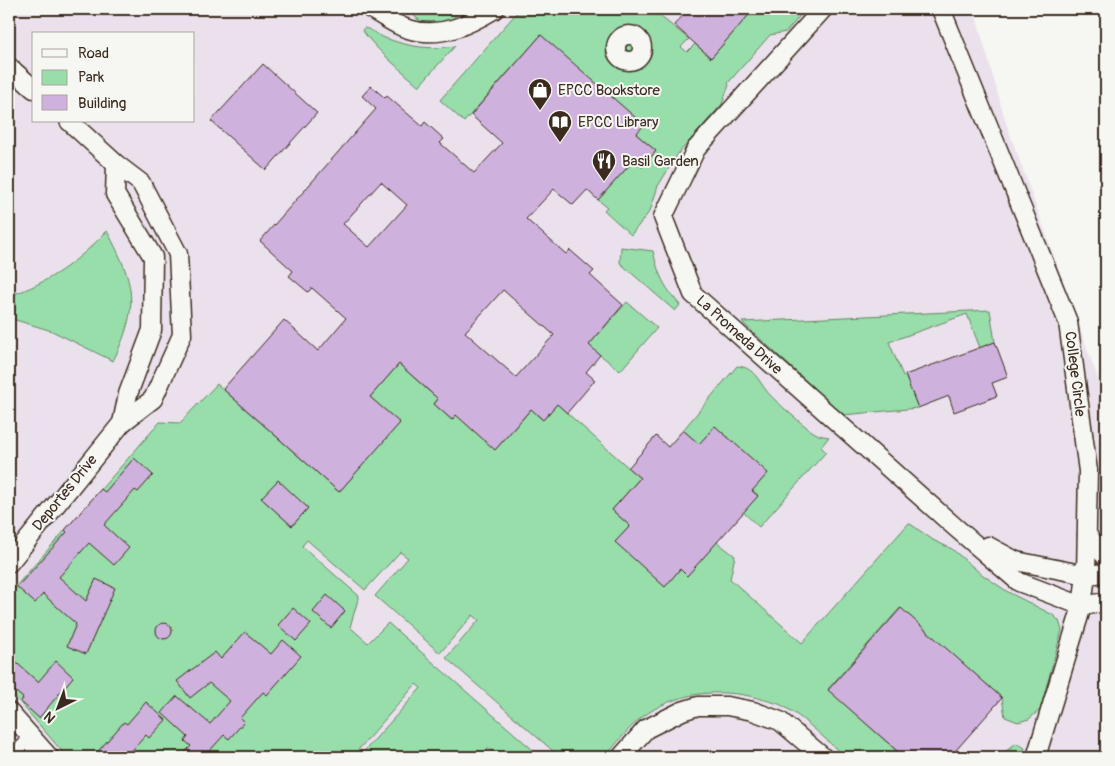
<svg xmlns="http://www.w3.org/2000/svg" width="1115" height="766" viewBox="0 0 1115 766" font-family="Pangolin,sans-serif">
	<style>
		.built { fill: #eae1ec; fill-rule: evenodd }
		.green { fill: #97deab; stroke: #698464; fill-rule: evenodd }
		.building { fill: #cfb1de; stroke: #3b2a1e; fill-rule: evenodd }
		.lines { fill: none; stroke-linecap: round; stroke-linejoin: round }
		.minor-casing { stroke: #3b2a1e; stroke-width: 21 }
		.minor { stroke: #f6f6f2; stroke-width: 18 }
		.labels { text-anchor: middle; dominant-baseline: central; stroke-width: 4; stroke-linejoin: round; paint-order: stroke }
		.poi-label { font-size: 15px; fill: #3b2a1e; stroke: #f6f6f2; text-anchor: start }
		.street-label { font-size: 15px; fill: #3b2a1e; stroke: #f6f6f2 }
	</style>
	<rect width="100%" height="100%" fill="#f6f6f2"/>
	<filter id="ink" filterUnits="userSpaceOnUse"><feTurbulence type="fractalNoise" baseFrequency=".02" numOctaves="2"/><feDisplacementMap in="SourceGraphic" scale="10" xChannelSelector="R" yChannelSelector="G"/><feConvolveMatrix kernelMatrix="1 2 1 2 8 2 1 2 1" color-interpolation-filters="sRGB"/></filter>
	<g filter="url(#ink)">
		<path class="built" d="M9 9H974L1006 123 1106 401V757H9ZM34 34H194V121H34Z"/>
		<g class="green">
			<polygon points="414,9 460,9 451,22 422,22 415,17"/>
			<polygon points="520,9 651,9 689,39 681,47 687,52 695,44 711,58 754,9 806,9 786,32 770,35 728,83 729,85 722,104 677,155 658,186 650,211 631,235 604,210 607,207 598,200 634,160 642,167 656,151 636,134 541,35 464,122 440,100"/>
			<polygon points="842,9 932,9 932,11 837,14"/>
			<path d="M364 28C371 29 378 35 385 38 410 47 429 50 455 46L419 86C399 68 378 52 362 30Z"/>
			<path d="M107 231C135 283 140 307 113 361L52 331 9 318V296C50 282 77 262 107 231Z"/>
			<path d="M621 247 653 251C659 276 663 285 680 305L675 311 620 263Z"/>
			<polygon points="627,302 657,328 620,371 593,349 579,356"/>
			<polygon points="990,310 995,342 980,348 967,314 889,342 903,376 905,375 918,408 843,415 742,322"/>
			<path d="M399 364 432 394 439 397 434 404 452 420 458 413 495 450 541 398 546 403 536 414 543 420 557 404 640 478 612 510 630 526 616 542 665 586 680 569 687 575 717 542 735 556 730 579 802 643 909 523 933 540 952 549 980 573 1008 592 1053 615 1059 621 1062 630 1040 710 1029 719 1018 722 1005 717 1002 698 900 608 828 689 898 752 893 757H845C826 740 806 719 783 706 778 703 771 702 765 700 726 688 683 690 648 713 631 724 618 742 605 757H560L446 658 479 620 473 615 440 653 375 596 408 558 400 552 365 590 307 540 302 546 359 596 350 627 368 643 388 623 541 757H499L489 748 481 757H359L421 688 416 684 352 757H67L9 690V594L160 422 180 423 217 384 339 492 399 423 370 397ZM278 481 308 508 292 526 262 499Z"/>
			<path d="M737 366C756 367 759 384 771 396 779 404 808 430 817 434 820 436 825 436 829 437L821 447 826 452 759 527 743 512 758 495 683 430Z"/>
			<polygon points="1016,743 1025,748 1020,757 999,757"/>
		</g>
		<g class="building">
			<polygon points="689,9 754,9 711,58 674,25"/>
			<path d="M541 35 644 125 636 134 656 151 642 167 634 160 598 200 587 190 573 205 554 189 526 219 566 254 570 250 594 271 590 275 623 305 589 345 600 355 586 372 595 380 567 413 557 404 543 420 531 409 495 450 456 415 452 420 434 404 438 399 399 364 370 397 400 423 339 492 223 389 284 320 318 351 346 318 312 288 308 292 289 276 293 271 260 241 376 109 362 96 371 86 385 98 387 96 422 126 425 122 444 139 440 143 474 173 502 143 471 115ZM381 182 407 205 369 247 343 224ZM503 290 554 335 516 377 465 332Z"/>
			<polygon points="263,64 317,113 266,170 211,121"/>
			<polygon points="995,342 1008,377 992,383 997,396 954,412 949,396 918,408 905,375"/>
			<polygon points="715,426 768,473 752,491 758,496 687,576 680,569 665,587 615,542 630,526 612,510 640,478 628,468 656,436 668,447 683,430 699,444"/>
			<polygon points="134,458 153,475 138,492 135,490 104,525 129,548 114,565 89,543 59,577 86,601 96,579 115,588 86,654 67,646 76,624 43,594 35,603 17,587 67,532 65,530 101,489 105,492"/>
			<polygon points="278,480 308,508 292,526 261,498"/>
			<polygon points="327,595 345,611 331,628 313,612"/>
			<polygon points="293,608 311,624 296,641 278,625"/>
			<polygon points="901,608 1002,698 950,757 904,757 828,690"/>
			<circle cx="164" cy="631" r="8"/>
			<polygon points="245,632 271,654 283,640 301,656 267,695 263,692 240,718 244,722 229,739 224,735 204,757 180,757 191,746 185,741 188,737 162,713 177,696 210,724 230,701 209,683 190,698 177,681 215,652 221,659"/>
			<polygon points="9,656 38,682 56,661 73,677 39,718 21,702 23,698 9,686"/>
			<polygon points="146,702 166,720 149,738 146,735 126,757 93,757 124,722 127,724"/>
		</g>
		<g class="lines">
			<g class="minor-casing">
				<g id="minor">
					<path d="M371 9C382 15 395 25 408 29 440 39 468 25 495 9"/>
					<polyline points="823,9 696,149 663,217 693,294 955,527 1019,582 1082,606 1106,602"/>
					<polyline points="941,9 1068,322 1088,471 1086,575 1082,606 1036,757"/>
					<circle cx="629" cy="48" r="13"/>
					<polyline points="9,67 34,89"/>
					<polyline points="116,164 115,194 153,257 152,330 128,394 122,423"/>
					<polyline points="1087,535 1106,557"/>
					<polyline points="988,546 1016,561 1086,575 1106,573"/>
					<polyline points="9,563 122,423 153,399 182,335 178,254 141,183 116,164 69,121"/>
					<polyline points="9,712 49,757"/>
					<polyline points="16,757 32,740"/>
					<polyline points="621,757 646,729 682,711 698,706 727,706 753,711 780,721 823,757"/>
				</g>
			</g>
			<use href="#minor" class="minor"/>
		</g>
	</g>
	<defs>
		<g id="shop-pin" transform="scale(1.25)"><path d="M0 17L-7.5 6A9.5 9.5 0 1 1 7.5 6Z" fill="#3b2a1e" stroke="#f6f6f2"/><path d="M-5-2.5h2.3a2.7 3.5 0 0 1 5.4 0H5L5.5 6h-11ZM-1.5-2.5h3a1.5 2.3 0 0 0-3 0Z" fill="#fff"/></g>
		<g id="library-pin" transform="scale(1.25)"><path d="M0 17L-7.5 6A9.5 9.5 0 1 1 7.5 6Z" fill="#3b2a1e" stroke="#f6f6f2"/><path d="M-6-4Q-3-5.5-.7-3.5V5Q-3 3-6 4ZM6-4Q3-5.5 .7-3.5V5Q3 3 6 4Z" fill="#fff"/></g>
		<g id="restaurant-pin" transform="scale(1.25)"><path d="M0 17L-7.5 6A9.5 9.5 0 1 1 7.5 6Z" fill="#3b2a1e" stroke="#f6f6f2"/><path d="M-5-6h1v4h1v-4h1v4h1v-4h1v5L-1.5 .5V6h-2V.5L-5-1ZM5-6V6H3V1.5H1.5Q1.5-4 5-6Z" fill="#fff"/></g>
	</defs>
	<g fill-rule="evenodd">
		<use href="#shop-pin" x="540" y="90"/>
		<use href="#library-pin" x="560" y="122"/>
		<use href="#restaurant-pin" x="604" y="161"/>
	</g>
	<g class="labels">
		<g class="poi-label">
			<text x="558" y="90">EPCC Bookstore</text>
			<text x="578" y="122">EPCC Library</text>
			<text x="622" y="161">Basil Garden</text>
		</g>
		<g class="street-label">
			<text transform="translate(739 335) rotate(42)">La Promeda Drive</text>
			<text transform="translate(1075 374) rotate(83)">College Circle</text>
			<text transform="translate(65 493) rotate(-51)">Deportes Drive</text>
		</g>
	</g>
	<rect width="1115" height="766" fill="none" stroke="#f6f6f2" stroke-width="30"/>
	<rect x="15" y="15" width="1085" height="736" fill="none" stroke="#3b2a1e" stroke-width="2" filter="url(#ink)"/>
	<rect x="32" y="32" width="162" height="90" fill="#f6f6f2" stroke="#aba49d"/>
	<rect x="42" y="49" width="25" height="8" fill="#f6f6f2" stroke="#aba49d"/>
	<text x="78" y="58" font-size="15" fill="#3b2a1e">Road</text>
	<rect x="42" y="70" width="25" height="15" fill="#97deab" stroke="#aba49d"/>
	<text x="78" y="82" font-size="15" fill="#3b2a1e">Park</text>
	<rect x="42" y="95" width="25" height="15" fill="#cfb1de" stroke="#aba49d"/>
	<text x="78" y="108" font-size="15" fill="#3b2a1e">Building</text>
	<g transform="translate(58 708) rotate(222)" stroke="#f6f6f2" stroke-width="4" paint-order="stroke">
	<path d="M0-4L9 19L0 12L-9 19Z" fill="#3b2a1e"/>
	<text y="-8" font-size="14" font-weight="bold" text-anchor="middle" fill="#3b2a1e">N</text>
	</g>
</svg>
